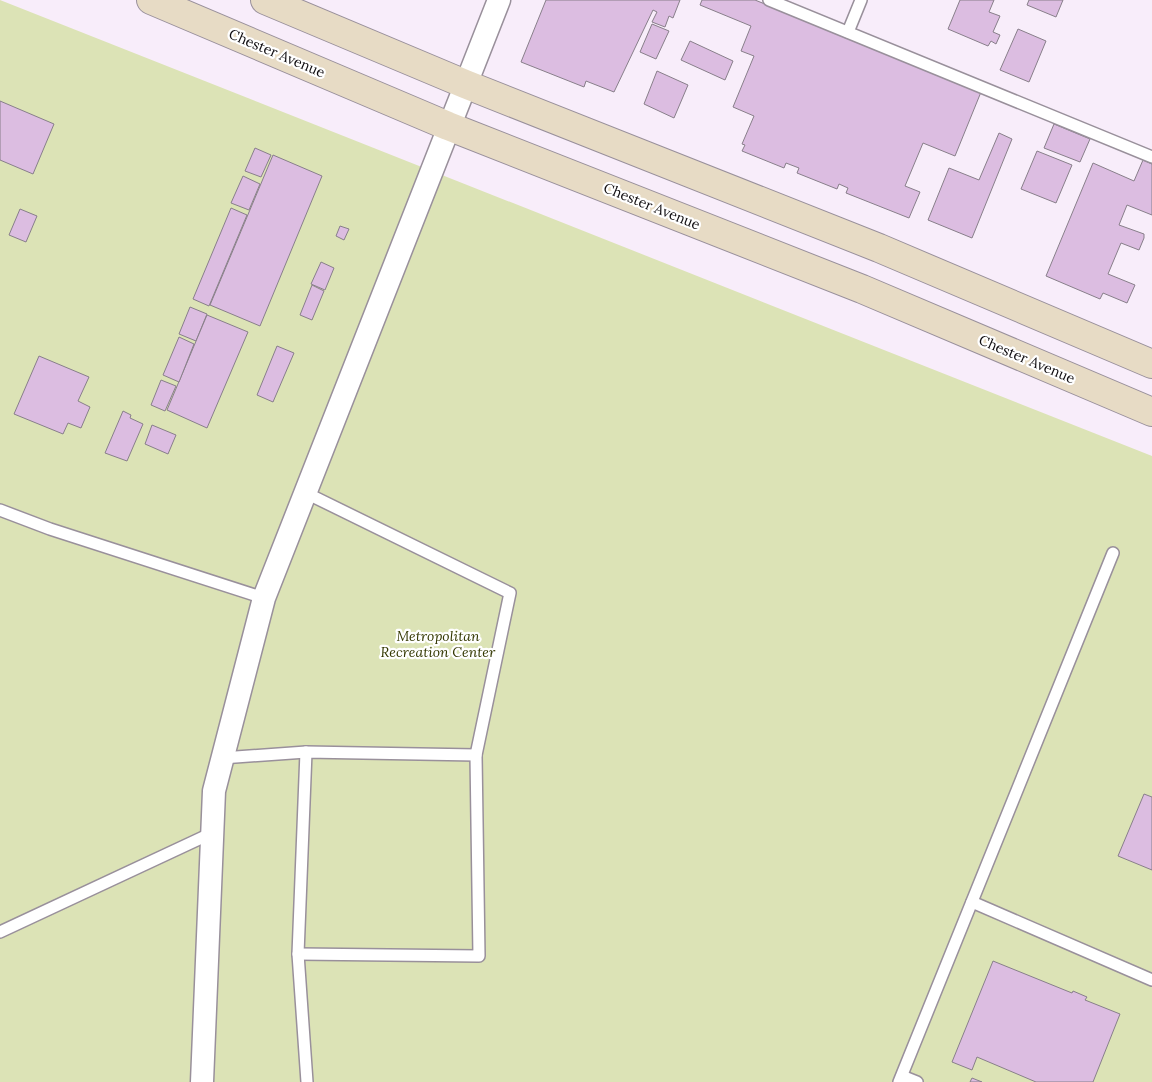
<svg xmlns="http://www.w3.org/2000/svg" width="1152" height="1082" viewBox="0 0 1152 1082" font-family="Lora,serif">
	<style>
		.green { fill: #dce3b6 }
		.building { fill: #dcbde1; stroke: #887f8a }
		.lines { fill: none; stroke-linecap: round; stroke-linejoin: round }
		.service-casing { stroke: #99909b; stroke-width: 14 }
		.minor-casing { stroke: #99909b; stroke-width: 25 }
		.secondary-casing { stroke: #99909b; stroke-width: 30 }
		.service { stroke: #fff; stroke-width: 11 }
		.minor { stroke: #fff; stroke-width: 22 }
		.secondary { stroke: #e7dbc5; stroke-width: 28 }
		.labels { text-anchor: middle; dominant-baseline: central; stroke-width: 4.5; stroke-linejoin: round; paint-order: stroke }
		.street-label { font-size: 14px; fill: #0e0b0f; stroke: #fff }
		.park-label { font-size: 14px; font-style: italic; fill: #333701; stroke: #fff }
	</style>
	<rect width="100%" height="100%" fill="#f8edfa"/>
	<polygon class="green" points="0,0 1152,456 1152,1082 0,1082"/>
	<g class="building">
		<polygon points="546,0 680,0 673,18 669,16 665,27 652,22 657,12 653,10 614,92 586,81 584,87 521,62"/>
		<polygon points="702,0 755,0 981,92 955,156 923,143 905,186 920,192 909,218 846,193 848,188 839,184 837,189 797,173 799,168 786,163 784,168 742,151 745,145 742,144 754,116 733,107 754,56 741,51 751,26 700,5"/>
		<polygon points="960,0 994,0 989,12 1000,16 993,32 1000,35 996,44 991,41 988,46 948,29"/>
		<polygon points="1029,0 1063,0 1056,17 1027,5"/>
		<polygon points="652,24 669,31 656,59 640,52"/>
		<polygon points="1018,29 1046,41 1029,82 1000,70"/>
		<polygon points="690,41 733,61 725,80 681,60"/>
		<polygon points="657,71 688,85 674,118 644,104"/>
		<polygon points="0,101 54,124 33,174 0,160"/>
		<polygon points="1054,124 1090,139 1080,162 1044,148"/>
		<polygon points="999,133 1012,139 972,238 928,220 949,168 979,180"/>
		<polygon points="255,148 271,155 261,177 245,171"/>
		<polygon points="1037,151 1072,165 1056,203 1021,189"/>
		<polygon points="273,155 322,176 260,326 210,305"/>
		<polygon points="1143,160 1152,164 1152,215 1127,205 1119,225 1144,234 1144,238 1139,250 1121,243 1108,274 1135,285 1127,303 1103,293 1100,299 1046,276 1093,163 1134,181"/>
		<polygon points="243,176 260,184 249,210 231,203"/>
		<polygon points="231,208 247,215 209,306 193,299"/>
		<polygon points="20,209 37,216 26,242 9,235"/>
		<polygon points="340,226 349,229 344,240 336,236"/>
		<polygon points="321,262 334,268 325,290 311,284"/>
		<polygon points="312,285 324,291 312,320 300,315"/>
		<polygon points="190,307 207,314 196,341 179,334"/>
		<polygon points="207,315 248,332 207,428 167,410"/>
		<polygon points="179,337 194,344 179,382 163,375"/>
		<polygon points="277,346 294,353 273,402 257,395"/>
		<polygon points="39,356 89,377 78,401 90,407 81,428 68,423 63,434 14,414"/>
		<polygon points="161,380 176,386 165,411 151,405"/>
		<polygon points="123,411 131,415 130,418 143,424 127,461 105,453"/>
		<polygon points="152,425 176,435 168,454 145,444"/>
		<polygon points="1144,794 1152,797 1152,870 1118,856"/>
		<polygon points="993,961 1072,993 1073,991 1087,997 1085,1000 1120,1014 1093,1082 1036,1082 977,1057 972,1070 952,1062"/>
		<polygon points="972,1078 982,1082 970,1082"/>
	</g>
	<g class="lines">
		<g class="service-casing">
			<g id="service">
				<polyline points="769,0 1152,157"/>
				<polyline points="848,32 861,0"/>
				<polyline points="0,510 50,529 264,598"/>
				<polyline points="306,752 298,954 307,1082"/>
				<polyline points="222,758 306,752 476,755 510,593 306,493"/>
				<polyline points="972,902 1152,980"/>
				<polyline points="0,932 212,833"/>
				<polyline points="298,954 479,956 476,755"/>
				<polyline points="902,1076 917,1082"/>
				<polyline points="899,1082 1113,553"/>
			</g>
		</g>
		<g class="minor-casing">
			<polyline id="minor" points="202,1082 214,791 264,598 499,0"/>
		</g>
		<g class="secondary-casing">
			<g id="secondary">
				<polyline points="151,0 448,126 862,289 1152,412"/>
				<polyline points="265,0 465,84 879,248 1152,364"/>
			</g>
		</g>
		<use href="#service" class="service"/>
		<use href="#minor" class="minor"/>
		<use href="#secondary" class="secondary"/>
	</g>
	<g class="labels">
		<g class="street-label">
			<text transform="translate(277 53) rotate(23)">Chester Avenue</text>
			<text transform="translate(652 206) rotate(22)">Chester Avenue</text>
			<text transform="translate(1027 359) rotate(23)">Chester Avenue</text>
		</g>
		<g class="park-label">
			<text x="438" y="636">Metropolitan<tspan x="438" dy="16">Recreation Center</tspan></text>
		</g>
	</g>
</svg>
